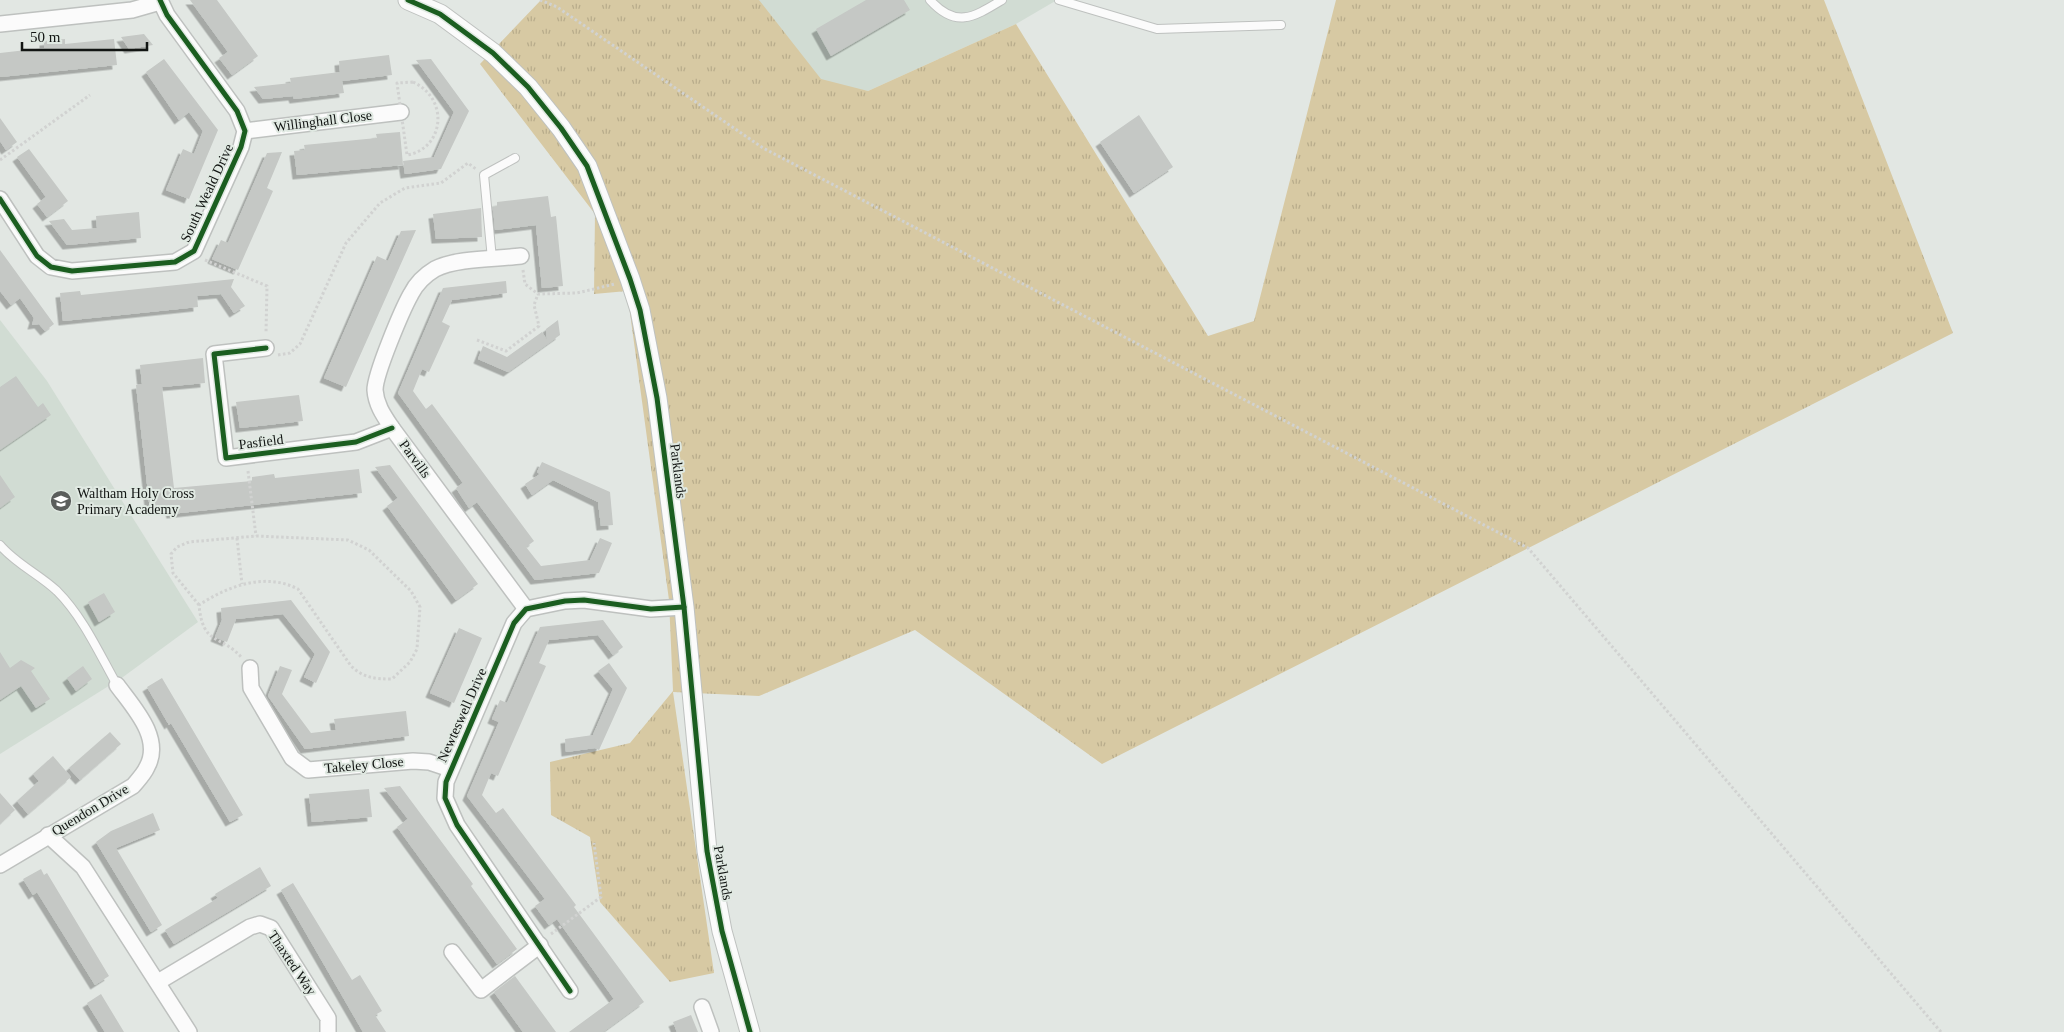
<svg xmlns="http://www.w3.org/2000/svg" width="2064" height="1032" viewBox="0 0 2064 1032" font-family="Georgia,serif">
	<style>
		.built { fill: #d1dcd3 }
		.grass { fill: url(#grass-tufts) }
		.building { fill: #c5c8c5; filter: url(#shadow) }
		.lines { fill: none; stroke-linecap: round; stroke-linejoin: round }
		.service-casing { stroke: #bec1bf; stroke-width: 10 }
		.minor-casing { stroke: #bec1bf; stroke-width: 18 }
		.tertiary-casing { stroke: #bec1bf; stroke-width: 21 }
		.path { stroke: #d1d2d1; stroke-width: 3; stroke-dasharray: 2.5 2.5; stroke-linecap: butt }
		.service { stroke: #fbfbfb; stroke-width: 8 }
		.minor { stroke: #fbfbfb; stroke-width: 15 }
		.tertiary { stroke: #fbfbfb; stroke-width: 19 }
		.cycleway-casing { stroke: #e0e9e2; stroke-width: 8 }
		.cycleway { stroke: #1b5e20; stroke-width: 5 }
		.labels { text-anchor: middle; dominant-baseline: central; stroke-width: 4; stroke-linejoin: round; paint-order: stroke }
		.street-label { font-size: 14px; fill: #121513; stroke: #e0e9e2 }
		.poi-label { font-size: 14px; fill: #121513; stroke: #e0e9e2; text-anchor: start }
	</style>
	<defs>
		<pattern id="grass-tufts" width="24" height="20" patternUnits="userSpaceOnUse" patternTransform="scale(1.25)"><rect width="24" height="20" fill="#d7c9a3"/><path d="M3 7l-1-3M5 7V3M7 7l1-3M15 17l-1-3M17 17v-4M19 17l1-3" fill="none" stroke="#b8ac8b"/></pattern>
		<filter id="shadow"><feDropShadow dx="-4.5" dy="4.5" stdDeviation="0" flood-color="#0004"/></filter>
	</defs>
	<rect width="100%" height="100%" fill="#e2e7e3"/>
	<g class="built">
		<polygon points="758,0 1057,0 1016,24 868,91 822,83"/>
		<polygon points="0,320 47,381 198,622 123,677 0,754"/>
	</g>
	<polygon class="grass" points="541,0 759,0 821,79 868,91 1016,24 1208,336 1254,321 1336,0 1824,0 1953,333 1102,764 915,630 759,696 673,692 714,973 670,982 600,902 590,837 551,815 550,762 630,743 673,691 669,600 627,291 594,294 595,214 480,64"/>
	<g class="building">
		<polygon points="190,0 217,0 258,56 232,75 219,58 228,52"/>
		<polygon points="866,0 904,0 910,10 831,56 816,29"/>
		<polygon points="144,34 153,45 129,49 121,37"/>
		<polygon points="65,39 65,44 114,39 117,65 0,77 0,53 44,48 44,41"/>
		<polygon points="389,55 392,75 342,81 344,93 294,99 293,96 263,99 254,87 291,83 290,78 340,72 339,61"/>
		<polygon points="164,59 218,130 189,199 166,190 183,149 194,154 203,131 189,112 179,120 146,72"/>
		<polygon points="431,59 469,111 441,169 405,174 403,161 434,157 454,112 416,60"/>
		<polygon points="1139,115 1173,167 1134,193 1100,142"/>
		<polygon points="0,118 17,142 6,150 0,141"/>
		<polygon points="400,132 403,165 297,175 294,151 305,150 304,145 377,138 376,134"/>
		<polygon points="29,149 68,201 47,217 37,204 46,197 17,157"/>
		<polygon points="282,152 267,188 273,191 238,270 212,259 221,240 228,243 267,153"/>
		<polygon points="548,196 551,217 556,216 563,286 542,288 536,225 495,230 493,207 497,206 497,202"/>
		<polygon points="481,208 482,237 436,239 433,214"/>
		<polygon points="139,212 141,238 67,245 49,221 64,219 72,230 97,228 96,216"/>
		<polygon points="416,230 346,387 324,378 377,256 388,261 401,231"/>
		<polygon points="0,250 54,324 45,331 39,324 32,325 34,318 20,298 11,305 0,291"/>
		<polygon points="234,279 231,287 245,306 234,313 221,294 197,296 198,307 63,321 60,293 80,291 81,295"/>
		<polygon points="506,281 507,293 452,300 442,322 450,326 429,372 422,369 413,391 426,409 432,404 534,541 526,547 541,566 590,560 600,538 612,543 599,573 535,580 477,502 469,508 456,488 463,483 398,393 443,288"/>
		<polygon points="558,320 560,335 508,372 478,359 483,346 507,357 542,332 547,340 546,329"/>
		<polygon points="203,358 205,383 162,387 174,488 252,481 252,477 274,474 275,478 359,469 362,493 171,514 170,509 150,511 136,385 142,384 140,365"/>
		<polygon points="16,376 38,407 43,403 51,415 0,450 0,387"/>
		<polygon points="299,395 303,421 240,428 236,402"/>
		<polygon points="542,462 610,492 613,525 601,526 598,502 553,480 532,495 525,484 540,474 537,472"/>
		<polygon points="390,465 478,584 456,600 387,506 398,498 375,467"/>
		<polygon points="0,475 15,497 0,508"/>
		<polygon points="104,593 115,612 99,622 88,602"/>
		<polygon points="291,600 330,652 316,683 304,677 315,654 283,614 236,619 227,642 215,637 222,620 221,608"/>
		<polygon points="603,620 623,647 613,655 598,635 549,640 539,663 546,666 498,776 491,773 482,795 496,813 503,808 576,905 574,907 644,1002 603,1032 569,1032 614,999 557,919 549,925 535,906 545,899 467,796 499,722 492,719 500,700 507,703 540,627"/>
		<polygon points="459,628 482,638 454,703 430,693"/>
		<polygon points="0,652 10,668 21,660 35,668 31,671 50,699 36,708 21,686 0,700"/>
		<polygon points="609,663 627,688 599,750 595,748 566,752 565,739 593,735 613,689 598,671"/>
		<polygon points="83,666 92,679 76,691 67,678"/>
		<polygon points="280,666 292,670 282,694 311,733 336,730 334,719 406,711 409,736 305,749 268,696"/>
		<polygon points="162,678 243,815 230,822 171,723 169,725 147,687"/>
		<polygon points="110,732 121,744 80,780 69,768"/>
		<polygon points="53,756 71,777 28,814 17,801 39,781 33,774"/>
		<polygon points="400,786 473,884 471,886 517,949 497,964 397,827 408,819 384,788"/>
		<polygon points="369,789 372,817 312,822 309,794"/>
		<polygon points="0,793 15,810 0,824"/>
		<polygon points="153,813 160,830 116,848 162,925 151,932 96,842 111,831"/>
		<polygon points="260,867 271,886 174,944 165,930 218,898 215,894"/>
		<polygon points="41,869 44,875 47,873 109,976 95,985 37,892 33,895 23,879"/>
		<polygon points="293,883 352,980 360,975 382,1011 375,1015 386,1032 363,1032 281,890"/>
		<polygon points="515,976 556,1032 523,1032 494,992"/>
		<polygon points="101,994 124,1032 105,1032 87,1003"/>
		<polygon points="691,1015 698,1032 677,1032 673,1022"/>
	</g>
	<g class="lines">
		<g class="service-casing">
			<g id="service">
				<path d="M930 0C956 29 974 17 1002 0"/>
				<polyline points="1059,0 1157,29 1281,25"/>
				<polyline points="492,259 484,175 515,158"/>
				<path d="M0 545C16 564 39 574 57 591 83 617 99 653 117 685"/>
			</g>
		</g>
		<g class="minor-casing">
			<g id="minor">
				<polyline points="0,24 132,10 160,2"/>
				<polyline points="245,131 401,112"/>
				<polyline points="0,199 37,256 51,267 72,271 175,262 194,251 241,147 245,131 237,111 167,15 160,0"/>
				<path d="M521 256C497 259 456 258 435 269 425 275 416 284 411 294 402 310 375 374 375 390 376 405 384 416 392 428L526 609"/>
				<polyline points="266,348 214,354 226,458 356,442 392,428"/>
				<polyline points="250,668 251,688 292,758 308,770 413,761 429,762 450,769"/>
				<polyline points="48,835 83,867 189,1032"/>
				<path d="M0 865 133 786C138 780 144 774 147 767 163 738 133 707 117 685"/>
				<polyline points="452,952 481,990 540,945"/>
				<polyline points="158,982 250,927 260,924 271,928 328,1018 328,1032"/>
				<polyline points="570,991 457,825 445,798 446,782 514,623 526,609 565,601 584,600 651,609 684,607"/>
				<polyline points="702,1007 711,1032"/>
			</g>
		</g>
		<g class="tertiary-casing">
			<polyline id="tertiary" points="408,0 440,14 493,53 528,87 561,128 587,166 630,279 640,310 657,398 684,607 707,851 722,931 750,1032"/>
		</g>
		<g class="path">
			<polyline points="540,0 557,7 763,148 1528,548 1941,1032"/>
			<path d="M413 82C450 99 444 149 407 155L397 83Z"/>
			<polyline points="0,160 90,95"/>
			<polyline points="205,260 267,286 266,333"/>
			<polyline points="523,270 525,284 538,294 577,293 615,284"/>
			<polyline points="477,340 506,351 539,326 534,305 538,294"/>
			<polyline points="278,355 290,353 300,344 346,243 380,203 405,188 441,183 468,163 476,169"/>
			<polyline points="248,471 256,536"/>
			<polyline points="237,538 242,584"/>
			<path d="M199 605 173 573 171 554 177 547 189 542 256 536 348 540 369 550 411 591 420 607 417 649 410 662 392 679C374 679 364 678 351 666L298 589C265 572 228 586 199 605 203 647 220 633 242 658"/>
			<polyline points="551,934 601,897 594,843"/>
		</g>
		<use href="#service" class="service"/>
		<use href="#minor" class="minor"/>
		<use href="#tertiary" class="tertiary"/>
		<g class="cycleway-casing">
			<g id="cycleway">
				<polyline points="408,0 440,14 493,53 528,87 561,128 587,166 630,279 640,310 657,398 684,607 707,851 722,931 750,1032"/>
				<polyline points="0,199 37,256 51,267 72,271 175,262 194,251 241,147 245,131 237,111 167,15 160,0"/>
				<polyline points="266,348 214,354 226,458 356,442 392,428"/>
				<polyline points="570,991 457,825 445,798 446,782 514,623 526,609 565,601 584,600 651,609 684,607"/>
			</g>
		</g>
		<use href="#cycleway" class="cycleway"/>
	</g>
	<defs>
		<g id="school-disc" transform="scale(1.125)"><circle r="9.5" fill="#5b5e5c" stroke="#e0e9e2"/><path d="M0-5L7-2L0 1L-7-2ZM-4 1L0 2.5L4 1V4Q0 6-4 4Z" fill="#fff"/></g>
	</defs>
	<g fill-rule="evenodd">
		<use href="#school-disc" x="61" y="501"/>
	</g>
	<g class="labels">
		<g class="street-label">
			<text transform="translate(323 121) rotate(-7)">Willinghall Close</text>
			<text transform="translate(207 193) rotate(-65)">South Weald Drive</text>
			<text transform="translate(261 442) rotate(-7)">Pasfield</text>
			<text transform="translate(415 459) rotate(54)">Parvills</text>
			<text transform="translate(678 471) rotate(83)">Parklands</text>
			<text transform="translate(462 715) rotate(-66)">Newteswell Drive</text>
			<text transform="translate(364 765) rotate(-5)">Takeley Close</text>
			<text transform="translate(90 810) rotate(-31)">Quendon Drive</text>
			<text transform="translate(723 873) rotate(80)">Parklands</text>
			<text transform="translate(292 963) rotate(56)">Thaxted Way</text>
		</g>
		<g class="poi-label">
			<text x="77" y="493">Waltham Holy Cross<tspan x="77" dy="16">Primary Academy</tspan></text>
		</g>
	</g>
	<path d="M22 42v8h125v-8" fill="none" stroke="#121513" stroke-width="2.5"/>
	<text x="30" y="42" font-size="15" fill="#121513" stroke="#e0e9e2" stroke-width="4" paint-order="stroke">50 m</text>
</svg>
